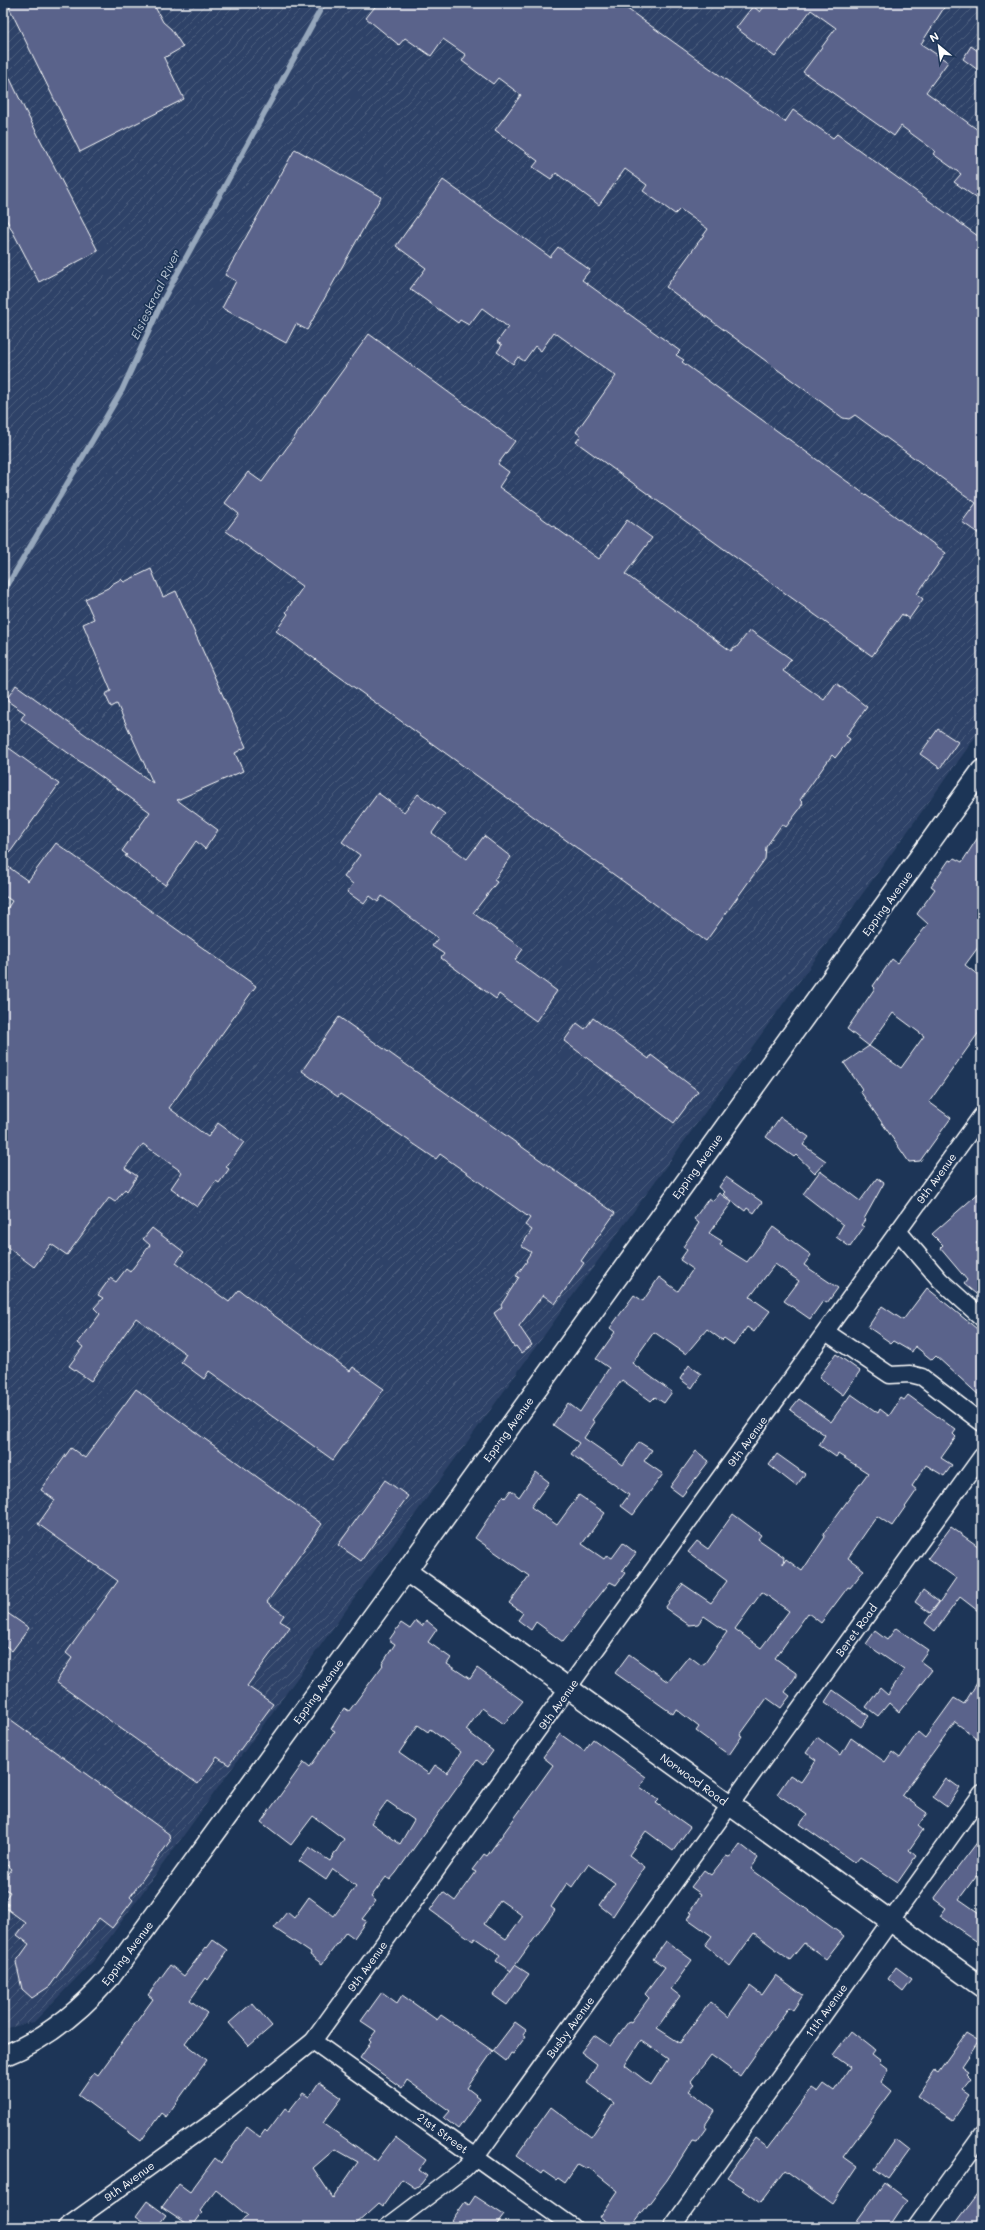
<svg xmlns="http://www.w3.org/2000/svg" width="985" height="2230" viewBox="0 0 985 2230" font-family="Mali,sans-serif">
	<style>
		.industrial { fill: url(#industrial-furrows) }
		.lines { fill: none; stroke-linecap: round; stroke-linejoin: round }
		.stream { stroke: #96a7bc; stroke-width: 5.5 }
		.building { fill: #5a648b; stroke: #fff; fill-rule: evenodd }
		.minor-casing { stroke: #fff; stroke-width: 19 }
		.tertiary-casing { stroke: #fff; stroke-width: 23 }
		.minor { stroke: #1d3557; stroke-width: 16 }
		.tertiary { stroke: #1d3557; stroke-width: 20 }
		.labels { text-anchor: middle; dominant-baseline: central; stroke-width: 3.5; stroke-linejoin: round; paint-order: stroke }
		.street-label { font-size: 11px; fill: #fff; stroke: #1d3557 }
		.water-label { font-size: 12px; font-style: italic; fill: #b9c5d3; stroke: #1d3557 }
	</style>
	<defs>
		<pattern id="industrial-furrows" width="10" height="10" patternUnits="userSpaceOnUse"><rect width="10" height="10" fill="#2f4367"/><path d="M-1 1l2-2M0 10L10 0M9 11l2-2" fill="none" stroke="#4e5f7e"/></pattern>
	</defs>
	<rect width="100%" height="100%" fill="#1d3557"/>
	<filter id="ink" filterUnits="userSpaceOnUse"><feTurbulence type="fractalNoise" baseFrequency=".025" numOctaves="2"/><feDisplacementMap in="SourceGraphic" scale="8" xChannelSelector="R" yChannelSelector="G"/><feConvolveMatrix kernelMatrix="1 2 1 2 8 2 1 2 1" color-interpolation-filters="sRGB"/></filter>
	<g filter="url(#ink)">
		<polygon class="industrial" points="3,3 982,3 982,728 93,1961 34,2022 3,2029"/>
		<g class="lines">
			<polyline class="stream" points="3,593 122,390 163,300 324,3"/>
		</g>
		<g class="building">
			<polygon points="7,3 146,3 149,7 154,5 163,22 171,29 183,47 164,58 184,99 80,152"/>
			<polygon points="378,3 619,3 785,122 793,110 833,138 837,134 982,239 982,536 962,522 976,503 855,415 849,419 843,418 666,287 708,229 680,209 675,214 643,191 647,185 625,169 599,205 556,173 551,179 533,167 538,161 495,130 521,95 498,78 493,84 462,61 466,55 443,39 431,56 405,38 399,45 366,18"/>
			<polygon points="767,3 947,3 921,44 948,62 926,92 982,133 982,202 954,182 961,174 933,154 935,151 901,126 894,136 803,72 836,28 811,10 775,57 736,28 753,6 760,12"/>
			<polygon points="971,46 982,54 982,73 963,59"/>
			<polygon points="3,64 25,110 98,251 39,282 3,213"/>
			<polygon points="295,149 381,197 307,330 296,324 286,343 222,308 236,281 225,275"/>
			<polygon points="443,180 550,257 558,247 590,270 582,280 680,351 676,355 684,360 682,362 946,553 917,594 923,599 909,619 902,614 872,656 576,442 581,436 576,432 616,376 554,332 541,351 535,346 524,361 518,357 513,364 497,352 502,345 497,342 508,327 482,308 469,325 460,320 458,323 410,289 426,268 396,246"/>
			<polygon points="369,334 515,441 498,464 509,472 499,487 599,559 627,520 652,538 625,574 731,651 734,647 736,648 750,630 791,659 783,671 824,700 836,683 867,707 846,736 850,739 835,758 832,755 800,800 803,803 799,810 786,827 782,824 766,847 765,859 706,941 276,631 288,614 286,612 291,604 303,587 226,531 239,514 225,503 248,472 262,482"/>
			<polygon points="151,569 163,597 176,591 246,747 235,753 243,771 177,800 218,830 205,849 196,841 165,885 125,856 127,855 122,851 150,812 21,719 25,713 6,700 16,685 153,783 117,704 111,707 105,694 111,691 83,624 94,619 85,599 108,588 112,584 121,579 124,582"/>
			<polygon points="938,729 958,742 940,768 920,754"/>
			<polygon points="9,748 59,784 3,862 3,757"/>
			<polygon points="378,793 404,812 418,794 445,814 432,833 467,859 484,836 511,857 494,880 497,882 473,913 523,949 515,960 557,991 536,1021 499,994 496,999 441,958 444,954 432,946 438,938 382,896 378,902 370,896 364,904 347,892 353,884 344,877 360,855 342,842"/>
			<polygon points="982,831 982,942 965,965 982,978 982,1028 929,1102 951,1118 920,1161 909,1162 860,1091 862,1089 844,1063 869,1046 901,1068 924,1036 893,1013 869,1046 847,1029 875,988 873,986 892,959 897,963 928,924 917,914 935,889 931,886 949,860 952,861 954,858 962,862"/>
			<polygon points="56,843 256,986 169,1108 208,1137 218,1123 244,1142 226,1167 229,1169 219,1183 216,1181 197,1207 171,1188 182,1172 143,1144 125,1168 137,1176 127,1191 125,1189 115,1202 109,1198 67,1255 51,1244 34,1267 3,1244 3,915 12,901 3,895 3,863 28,881"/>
			<polygon points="339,1017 615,1213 581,1261 584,1263 555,1304 543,1295 519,1326 532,1345 521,1353 516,1346 514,1347 494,1313 502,1307 501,1305 519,1277 516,1276 527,1261 526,1260 531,1252 521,1246 532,1230 525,1225 530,1218 440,1154 436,1159 340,1094 338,1097 302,1071"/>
			<polygon points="593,1018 649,1059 651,1055 698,1091 674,1123 564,1041 577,1023 585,1029"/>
			<polygon points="780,1117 809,1137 803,1145 826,1161 815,1173 796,1155 794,1157 766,1137"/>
			<polygon points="820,1171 860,1201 877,1178 884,1183 864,1219 865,1220 861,1225 864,1227 850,1247 836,1237 843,1225 803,1194"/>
			<polygon points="726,1177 762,1202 754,1213 747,1208 745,1211 723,1194 725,1192 719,1187"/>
			<polygon points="982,1190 982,1240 976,1243 982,1250 982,1299 964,1284 967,1280 940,1248 943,1245 932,1234"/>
			<polygon points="719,1193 732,1202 709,1233 722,1241 720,1245 747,1262 773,1227 811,1255 804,1265 838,1288 827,1303 823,1301 810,1319 784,1301 799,1281 775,1264 750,1297 770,1311 754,1332 747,1327 734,1345 724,1338 722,1340 707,1329 686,1354 654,1332 632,1363 672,1392 664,1403 655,1397 651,1401 622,1380 592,1420 595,1422 584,1438 623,1465 639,1442 652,1450 644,1461 663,1474 633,1515 621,1506 629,1495 571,1454 579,1443 553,1425 568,1403 580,1412 609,1368 596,1359 615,1332 610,1328 634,1295 643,1301 659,1277 678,1291 693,1269 680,1260 687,1250 683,1247 699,1223 694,1219 709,1198 713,1201"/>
			<polygon points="152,1228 184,1252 176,1263 229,1302 239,1290 350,1371 353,1367 384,1389 333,1460 209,1371 204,1379 181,1362 186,1354 136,1318 91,1381 69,1366 83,1347 78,1343 100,1314 94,1308 103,1298 98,1295 110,1278 116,1282 126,1269 130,1272 150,1245 143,1239"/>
			<polygon points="927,1288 982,1333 982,1398 936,1356 932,1360 915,1346 912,1352 893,1341 891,1343 868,1327 882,1306 903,1320"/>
			<polygon points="836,1354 860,1371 843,1395 819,1377"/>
			<polygon points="689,1365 701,1374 692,1388 680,1379"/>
			<polygon points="136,1389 322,1524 267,1602 284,1615 280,1621 290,1627 247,1686 273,1704 229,1765 217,1757 198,1784 56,1682 72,1658 66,1653 118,1581 38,1524 55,1500 41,1490 71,1448 85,1458"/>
			<path d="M851 1394 878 1413 880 1409 889 1416 901 1398 904 1400 908 1395 956 1430 953 1434 956 1437 941 1458 952 1465 944 1476 926 1465 912 1486 917 1490 892 1526 877 1516 848 1558 864 1570 850 1588 848 1587 821 1623 808 1613 775 1658 796 1673V1676L785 1692 790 1696 781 1708 767 1698 740 1735 742 1736 729 1755 696 1731 699 1727 676 1709 673 1714 615 1673 629 1654 668 1682 689 1656 701 1665 705 1663 727 1632 704 1616 698 1624 689 1625 665 1608 683 1584 711 1603 727 1581 688 1552 697 1541 708 1549 733 1514 761 1535 758 1539 784 1557 783 1564 786 1559 802 1571 825 1537 823 1534 868 1473 838 1454 836 1457 819 1445 825 1435 790 1410 799 1399 831 1422ZM762 1592 789 1611 761 1648 735 1629Z"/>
			<polygon points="696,1451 709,1461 682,1496 670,1487"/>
			<polygon points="777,1454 805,1474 796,1486 769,1465"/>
			<polygon points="536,1472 549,1482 531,1507 557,1525 579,1495 605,1513 582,1544 604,1559 607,1555 612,1558 623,1543 636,1553 622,1571 625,1573 616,1585 610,1582 563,1642 536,1622 531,1630 518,1620 523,1613 509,1603 529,1576 475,1538 503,1496 505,1498 511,1490 519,1497"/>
			<polygon points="385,1480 408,1496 361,1561 338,1545"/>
			<polygon points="951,1527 982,1549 982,1614 960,1597 935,1631 925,1623 956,1578 928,1558"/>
			<polygon points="923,1590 939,1602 930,1613 915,1602"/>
			<polygon points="3,1610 29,1628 12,1651 3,1644"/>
			<path d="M426 1620 437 1629 428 1642 451 1658 447 1664 470 1679 477 1668 523 1701 504 1724 482 1708 466 1730 493 1751 483 1765 477 1760 396 1873 390 1880 386 1877 371 1897 376 1901 362 1919 366 1921 354 1938 346 1932 322 1964 310 1955 311 1953 274 1928 287 1912 294 1918 309 1897 334 1916 356 1886 333 1869 326 1880 299 1861 309 1847 330 1861 344 1839 313 1816 291 1845 261 1822 304 1762 310 1767 335 1731 331 1729 344 1708 349 1711 383 1665 382 1664 395 1644 389 1640 401 1623 410 1629 416 1621 422 1626ZM418 1725 428 1732 430 1729 461 1752 447 1773 435 1765 429 1774 399 1753ZM387 1801 414 1820 400 1844 371 1823Z"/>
			<polygon points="896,1628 928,1650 920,1661 932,1670 899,1712 889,1703 878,1716 866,1707 880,1688 888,1695 904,1670 866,1644 875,1631 887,1640"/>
			<polygon points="982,1675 982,1742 955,1722 902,1795 927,1813 918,1826 923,1830 909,1850 916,1856 898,1882 860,1857 855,1863 800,1824 807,1815 777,1794 790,1775 801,1782 816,1760 806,1753 817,1737 841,1755 851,1738 885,1762 892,1752 900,1758 918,1732 925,1738 954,1698 964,1704"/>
			<polygon points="833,1690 869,1716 861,1727 825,1702"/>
			<polygon points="3,1714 169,1834 170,1841 130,1897 133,1900 112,1928 99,1918 50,1986 32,1998 22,1989 16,1962 29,1944 17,1935 26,1923 6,1908 8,1904 4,1901 10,1892 3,1888 3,1881 12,1869 3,1862"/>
			<path d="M560 1734 584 1751 593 1739 646 1777 640 1787 659 1800 656 1803 690 1827 673 1851 646 1831 629 1855 645 1867 613 1916 599 1905 615 1883 588 1864 572 1887 567 1883 551 1907 555 1910 511 1971 496 1961 500 1955 475 1938 473 1941 430 1910 443 1892 455 1901 476 1872 472 1870 484 1854 487 1856 553 1765 543 1757ZM500 1900 523 1916 506 1939 484 1924Z"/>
			<polygon points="946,1778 960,1788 947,1807 933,1797"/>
			<polygon points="982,1836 982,1868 959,1899 982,1915 982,1945 940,1916 946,1908 934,1899"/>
			<polygon points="740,1844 758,1858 751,1869 844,1936 826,1959 804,1943 790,1960 754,1933 730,1966 705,1945 712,1936 688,1919 692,1913 690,1912 701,1894 691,1887 704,1870 711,1875 726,1856 729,1857 732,1855"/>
			<polygon points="213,1940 227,1950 223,1956 224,1957 208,1980 206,1978 190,2000 207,2013 185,2043 207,2060 166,2117 161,2113 141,2141 78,2095 94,2072 98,2075 153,1999 148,1995 170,1965 184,1976 206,1947 207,1948"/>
			<path d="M666 1941 692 1960 671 1989 680 1996 657 2028 680 2043 710 2002 728 2017 750 1986 762 1995 776 1975 803 1995 793 2010 789 2007 740 2076 711 2055 691 2081 695 2084 689 2091 715 2110 705 2125 707 2128 697 2142 692 2141 667 2180 631 2227H614L600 2217 618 2191 588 2167 587 2169 578 2164 565 2183 558 2178 556 2180 543 2171 541 2174 516 2156 551 2107 591 2137 614 2103 587 2083 597 2064 581 2052 594 2035 610 2046 629 2021 631 2022 649 1998 645 1994 665 1967 653 1959ZM641 2040 668 2059 651 2085 625 2065Z"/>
			<polygon points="515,1965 529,1974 507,2005 493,1995"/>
			<polygon points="896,1967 912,1979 903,1991 888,1979"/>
			<polygon points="382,1992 397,2003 402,1995 437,2020 441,2015 493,2051 515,2022 526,2030 523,2034 526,2036 513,2054 511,2053 506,2061 493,2051 467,2088 480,2098 458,2129 444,2118 450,2111 407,2080 402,2088 360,2058 371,2042 369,2040 376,2031 361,2021"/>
			<polygon points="252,2003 272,2026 249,2046 229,2023"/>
			<polygon points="851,2031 875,2050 872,2054 881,2061 879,2063 888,2070 881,2082 892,2091 843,2157 857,2167 832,2204 785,2170 760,2203 742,2190 744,2188 727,2177 755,2138 768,2148 812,2088 818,2092 824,2084 834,2091 850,2067 833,2055"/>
			<polygon points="966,2033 979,2041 962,2066 969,2071 967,2074 972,2079 963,2090 970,2095 953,2120 917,2096 935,2070 938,2072"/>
			<path d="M319 2082 342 2098 323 2123 377 2161 395 2137 426 2160 419 2170 427 2176 421 2184 415 2188 402 2179 383 2206 379 2203 353 2227H233L248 2216 216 2190 200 2211 202 2213 192 2227 162 2207 179 2184 190 2192 215 2158 221 2163 247 2127 260 2137 265 2130 267 2132 285 2108 289 2111 303 2093 309 2097ZM335 2149 358 2162 333 2198 313 2168Z"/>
			<polygon points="896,2139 910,2150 889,2179 875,2169"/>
			<polygon points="884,2183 907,2200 889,2227 864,2227 856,2222"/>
			<polygon points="982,2188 982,2227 953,2227"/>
			<polygon points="475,2196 504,2215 495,2227 447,2227 465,2202 469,2205"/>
			<polygon points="147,2201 166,2215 157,2227 151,2227 136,2216"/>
		</g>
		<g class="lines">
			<g class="minor-casing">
				<g id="minor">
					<polyline points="898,1231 940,1280 982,1318"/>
					<polyline points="826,1332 890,1375 910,1374 922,1377 982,1423"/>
					<polyline points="313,2041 573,2227"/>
					<polyline points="66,2227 215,2120 313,2041 982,1115"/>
					<polyline points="387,2227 464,2169 476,2157 982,1456"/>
					<polyline points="672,2227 982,1793"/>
					<polyline points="916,2227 982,2135"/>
				</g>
			</g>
			<g class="tertiary-casing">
				<g id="tertiary">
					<polyline points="406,1571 982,1987"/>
					<path d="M3 2056C45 2040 81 2010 110 1977L406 1571 982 770"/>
				</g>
			</g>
			<use href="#minor" class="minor"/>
			<use href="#tertiary" class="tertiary"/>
		</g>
	</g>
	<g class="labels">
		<g class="street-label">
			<text transform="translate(887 903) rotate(-54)">Epping Avenue</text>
			<text transform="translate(697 1166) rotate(-54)">Epping Avenue</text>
			<text transform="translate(936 1178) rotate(-54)">9th Avenue</text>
			<text transform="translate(508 1429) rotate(-54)">Epping Avenue</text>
			<text transform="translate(747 1441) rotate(-54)">9th Avenue</text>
			<text transform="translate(856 1630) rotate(-54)">Beret Road</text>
			<text transform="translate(318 1691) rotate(-54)">Epping Avenue</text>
			<text transform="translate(558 1704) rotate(-54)">9th Avenue</text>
			<text transform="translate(694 1779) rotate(36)">Norwood Road</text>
			<text transform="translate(127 1953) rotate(-53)">Epping Avenue</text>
			<text transform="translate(367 1966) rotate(-54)">9th Avenue</text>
			<text transform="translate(826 2010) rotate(-54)">11th Avenue</text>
			<text transform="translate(570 2027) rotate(-54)">Busby Avenue</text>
			<text transform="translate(443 2133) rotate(36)">21st Street</text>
			<text transform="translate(129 2181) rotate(-36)">9th Avenue</text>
		</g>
		<g class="water-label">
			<text transform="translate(155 294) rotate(-64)">Elsieskraal River</text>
		</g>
	</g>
	<rect width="985" height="2230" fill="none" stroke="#1d3557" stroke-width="16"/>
	<rect x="8" y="8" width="969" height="2214" fill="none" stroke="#fff" stroke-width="1.5" filter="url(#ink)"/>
	<g transform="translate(939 46) rotate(331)" stroke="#1d3557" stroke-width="3" paint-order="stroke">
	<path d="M0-3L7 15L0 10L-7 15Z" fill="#ffffff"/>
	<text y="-6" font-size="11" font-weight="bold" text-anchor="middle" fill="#ffffff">N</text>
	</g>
</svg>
